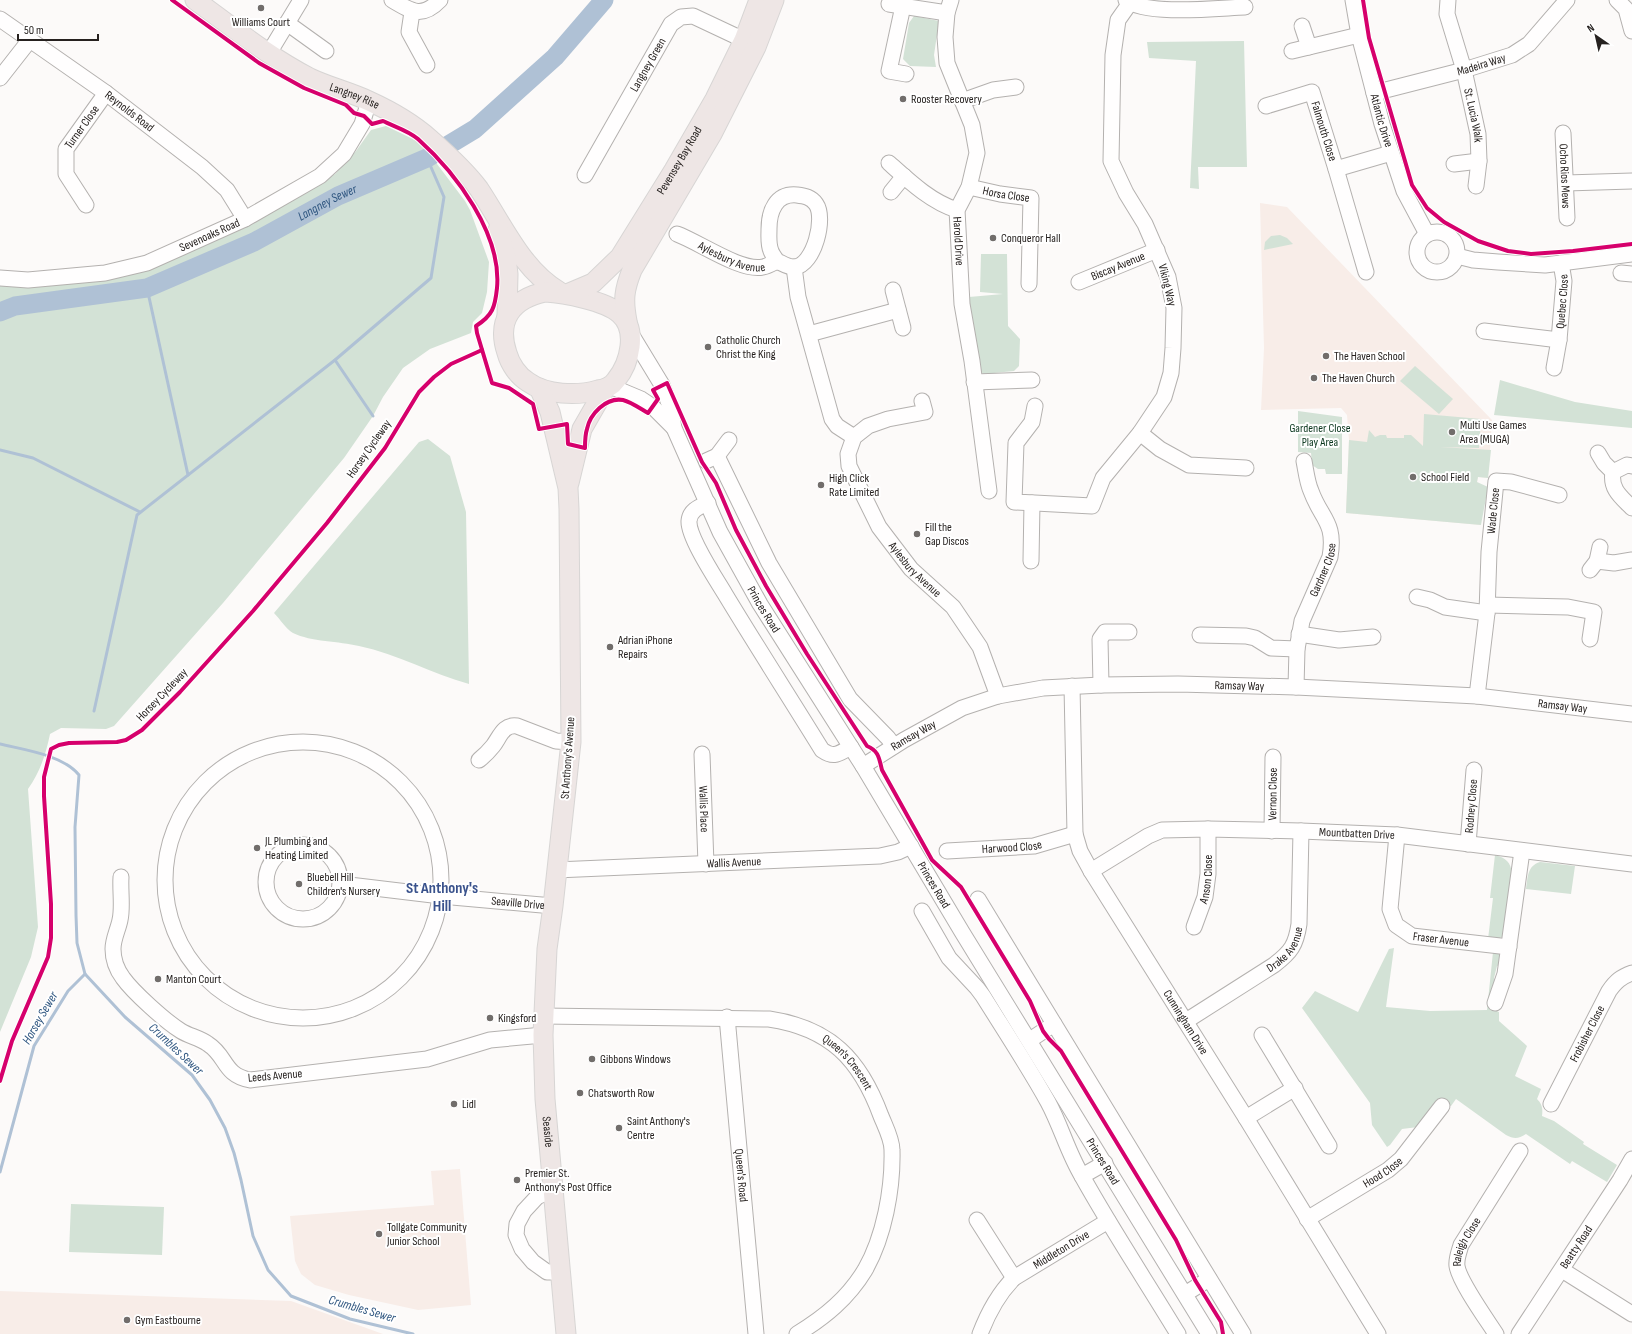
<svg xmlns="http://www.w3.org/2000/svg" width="1632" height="1334" viewBox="0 0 1632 1334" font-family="'Sofia Sans Condensed',sans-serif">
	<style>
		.built { fill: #f8ede8 }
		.green { fill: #d3e2d6 }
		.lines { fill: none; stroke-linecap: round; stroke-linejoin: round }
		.stream { stroke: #afc1d5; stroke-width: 3 }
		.river { stroke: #afc1d5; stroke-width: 19 }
		.minor-casing { stroke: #b4b1af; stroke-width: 17 }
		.major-casing { stroke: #d7d5d4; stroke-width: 21 }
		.minor { stroke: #fffefe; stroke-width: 15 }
		.major { stroke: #eee6e5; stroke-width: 19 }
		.cycleway-casing { stroke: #fff; stroke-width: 6 }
		.cycleway { stroke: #d6006c; stroke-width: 4 }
		.poi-dot { fill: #716d6b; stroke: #fff; stroke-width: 1.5 }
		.labels { text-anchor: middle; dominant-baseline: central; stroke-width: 4; stroke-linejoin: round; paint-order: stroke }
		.poi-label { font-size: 12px; fill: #26211f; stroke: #fff; text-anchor: start }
		.street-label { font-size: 12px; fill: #26211f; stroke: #fff }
		.park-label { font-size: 12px; fill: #0b371e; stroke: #fff }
		.water-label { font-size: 13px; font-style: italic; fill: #305781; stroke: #fff }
		.district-label { font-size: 16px; font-weight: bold; fill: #3a528c; stroke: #fff }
	</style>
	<rect width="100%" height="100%" fill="#fcfaf9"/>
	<g class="built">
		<polygon points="1260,203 1287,207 1492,420 1488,478 1478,477 1477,482 1481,525 1346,513 1349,440 1347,415 1341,408 1261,410 1264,348"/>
		<polygon points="460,1169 471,1305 418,1310 349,1295 315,1285 301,1274 295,1261 290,1216 434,1205 431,1171"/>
		<polygon points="0,1291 291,1301 383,1334 0,1334"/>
	</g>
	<g class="green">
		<polygon points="914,16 939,21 934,55 936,67 910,66 903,59 909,23"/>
		<polygon points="1244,41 1247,167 1198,167 1199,189 1190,188 1196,61 1149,58 1147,42"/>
		<path d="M386 126 417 141 431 156 465 201 470 210 489 262 487 292 482 313 473 322 471 333 430 349 403 368 383 397 373 416 344 458 223 603 114 726 106 729 61 728 50 734C46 754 40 772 28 789L38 927 31 957 0 1032V280L103 277 258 219 335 174 356 151 371 130Z"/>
		<polygon points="1280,235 1287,238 1293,244 1264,250 1265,242 1271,236"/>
		<polygon points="981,254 1007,254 1008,326 1020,339 1019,366 1014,371 984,374 981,372 979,367 969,297 1003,294 980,292"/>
		<polygon points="1415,366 1453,399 1439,414 1400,381"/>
		<polygon points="1500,380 1575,402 1632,411 1632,428 1494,415"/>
		<polygon points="1298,411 1342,417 1342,474 1326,474 1325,469 1318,469 1312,465 1311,453 1298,452"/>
		<polygon points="1424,414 1481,419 1479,448 1440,447 1491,450 1488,478 1478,477 1477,482 1488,487 1481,525 1346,513 1349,440 1367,442 1369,430 1375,437 1380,435 1386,435 1387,438 1404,438 1404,435 1411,435 1423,446"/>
		<path d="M428 439 450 456 466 512 469 684C432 674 398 654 359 646 339 641 311 642 293 633 286 629 280 619 274 613L419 442Z"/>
		<path d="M1495 855C1506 858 1511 862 1512 874L1505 935 1498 939H1488L1493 898H1490Z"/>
		<path d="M1540 862 1575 866 1571 894 1526 889C1528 877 1527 866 1540 862Z"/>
		<path d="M1394 948 1386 1007 1430 1011 1487 1010 1493 952 1502 953V964L1497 966 1494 978 1496 982 1495 988 1489 1008 1499 1012V1021L1527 1046 1515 1076 1541 1089 1537 1099C1542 1104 1543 1108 1542 1116L1554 1121 1584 1142 1583 1144 1617 1165 1607 1182 1572 1161 1570 1164 1526 1134C1518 1139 1514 1139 1506 1135L1456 1099 1451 1106 1442 1101 1418 1127 1402 1129 1390 1145 1387 1147 1372 1125 1370 1103 1302 1008 1315 991 1358 1012 1389 949Z"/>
		<polygon points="71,1204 164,1207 162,1255 69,1252"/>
	</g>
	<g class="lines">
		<g class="stream">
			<polyline points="147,288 188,475"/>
			<polyline points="0,311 0,312"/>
			<polyline points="335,360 373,416"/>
			<polyline points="0,450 33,458 140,512"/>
			<polyline points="94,711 137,515 335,360 431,278 444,197 427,158"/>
			<path d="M0 744C25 750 63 755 79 775L75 827 76 915 77 943 85 974 125 1017 192 1075 210 1100 225 1128 234 1153 241 1180 253 1236 268 1270 291 1296 350 1319 413 1334"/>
			<polyline points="0,1172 34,1046 68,991 85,974"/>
		</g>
		<path class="river" id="s1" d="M0 312 15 306 147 288 254 242 338 196 427 158 475 129 555 57 604 0"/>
		<g class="minor-casing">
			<g id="minor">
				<path d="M392 0C411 11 422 19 440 0"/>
				<path id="s2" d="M951 0 947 13 945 37 947 63 972 125 977 153 969 187 957 210 962 304 972 361 989 491"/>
				<path d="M1126 0C1147 16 1218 8 1245 7"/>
				<path id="s3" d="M1353 0 1359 35 1382 124 1404 191 1427 234"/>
				<path id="s4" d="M1448 0 1447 14 1464 70 1478 134 1479 161 1476 186"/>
				<polyline points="1617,0 1626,9 1632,31"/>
				<polyline points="889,4 947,13"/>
				<polyline points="903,6 889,71 906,74"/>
				<polyline points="412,12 409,32 427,65"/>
				<path id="s5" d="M0 19 106 93 202 167 227 190 245 219"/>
				<polyline points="287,23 326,51"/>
				<polyline points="1302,26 1309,47"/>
				<polyline points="1292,51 1359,35"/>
				<polyline points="269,53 301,0"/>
				<polyline points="0,78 29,41"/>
				<path id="s6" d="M1374 93 1464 70 1512 55 1529 44 1567 0"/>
				<polyline points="962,101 993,90 1016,87"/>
				<path id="s7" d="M1266 106 1312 92 1336 169 1366 272"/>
				<path id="s8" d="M1563 133 1567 218"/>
				<path d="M889 163C909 181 931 202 957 210"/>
				<polyline points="1454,164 1479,161"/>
				<polyline points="1336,169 1391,153"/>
				<path id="s9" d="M585 175 671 24 681 17 693 16 744 40"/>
				<polyline points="1566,183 1632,181"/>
				<path id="s10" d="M969 187 1000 194 1031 198 1029 284"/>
				<polyline points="891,192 904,176"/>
				<path id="s11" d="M86 205 66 174V149L106 93"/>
				<circle cx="1437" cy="252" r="20"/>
				<path id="s12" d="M677 234C699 242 741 272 763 267 768 266 773 263 777 261 782 263 789 268 795 267 814 265 826 218 816 204 811 197 805 196 797 195 776 193 769 211 769 229 769 236 768 244 771 251 772 254 775 258 777 261"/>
				<polyline points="1457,256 1473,260 1498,262 1545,265 1632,254"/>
				<polyline points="794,267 798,297 832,419 837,426 854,437"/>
				<polyline points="1621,273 1632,274"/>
				<path id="s13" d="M0 278 28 280 105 273 147 263 245 219 320 176 344 154 362 124 369 101"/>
				<path id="s14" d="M1079 282 1157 250"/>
				<polyline points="893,290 903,328"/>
				<polyline points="1484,331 1559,340"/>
				<path id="s15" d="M631 334 662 385 670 406 674 428 720 532 760 604 863 766 962 932 1209 1334"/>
				<polyline points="809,334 898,310"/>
				<path id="s16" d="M1554 368 1559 340 1564 281 1561 263"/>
				<polyline points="974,382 1032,380"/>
				<polyline points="610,386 641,399 653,407 674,428"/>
				<path id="s17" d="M922 401 925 412 888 419 868 426 854 437 848 454 849 466 879 527 911 569 953 607 980 647 998 696"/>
				<polyline points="1035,406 1032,422 1016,443 1014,502 1092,506 1103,478 1140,433 1164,397 1171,373 1173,348 1174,308 1168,277 1145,224 1126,193 1111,161 1113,55 1118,20 1130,3"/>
				<polyline points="1140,433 1160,449 1189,465 1246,468"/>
				<polyline points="1598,453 1604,463 1613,472"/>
				<polyline points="717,456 769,563 850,699 888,738 894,746"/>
				<polyline points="706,461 717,456 729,440"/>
				<path d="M1632 466 1627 465 1613 472C1610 489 1621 497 1632 508"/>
				<path d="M708 503C699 507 690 510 689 521 688 537 716 579 725 594 757 647 790 698 822 750 835 759 839 753 851 747"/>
				<polyline points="1031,561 1032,503"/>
				<polyline points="1597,561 1614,563 1632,560"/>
				<polyline points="1590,570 1597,561 1600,547"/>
				<polyline points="1417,597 1430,600 1445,607 1487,613"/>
				<polyline points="1488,605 1568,607 1594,612 1590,639"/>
				<polyline points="1299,634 1339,640 1373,637"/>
				<polyline points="1200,635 1246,636 1255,638 1271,648 1297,649"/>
				<polyline points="1101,685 1100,639 1105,632 1129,632"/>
				<path id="s18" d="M1072 686 1075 834 1080 851 1091 871 1246 1118 1378 1334"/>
				<path id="s19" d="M1296 687 1297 649 1302 621 1330 557C1336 522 1321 519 1311 491 1307 482 1306 471 1304 461"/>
				<path id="s20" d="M1477 696 1487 613 1489 552 1496 481 1511 482 1559 495"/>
				<circle cx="303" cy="880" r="138"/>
				<path id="s21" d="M702 754 706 864"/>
				<path d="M479 760C484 756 489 751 493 746 500 737 503 724 517 726L556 741 571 742"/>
				<path id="s22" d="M863 766 904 740 962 708 998 696 1043 688 1101 685 1178 684 1296 687 1477 696 1632 714"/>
				<path id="s23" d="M1272 831 1273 757"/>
				<path id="s24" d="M1397 835 1390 909 1396 925 1412 936 1509 947"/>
				<path id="s25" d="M1468 844 1474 770"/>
				<circle cx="303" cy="882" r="37"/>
				<path id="s26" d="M947 851 1034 846 1075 834"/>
				<path id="s27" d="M556 870 880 856 898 852 911 846"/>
				<path id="s28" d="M1091 871 1148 836 1162 830 1208 829 1301 831 1397 835 1632 864"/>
				<path d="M121 877C120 891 123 907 120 920 118 930 113 939 113 949 113 959 117 970 123 978 133 992 165 1021 181 1031 189 1036 200 1038 208 1044 227 1056 223 1075 250 1080L427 1059 490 1040 543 1035"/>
				<path id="s29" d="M341 884 441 896 553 906"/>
				<polyline points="978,899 1243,1334"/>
				<path d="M922 911 949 958 977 988 983 996C1005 1031 1028 1066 1048 1102 1061 1126 1068 1153 1082 1176 1112 1230 1146 1281 1178 1334"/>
				<path id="s30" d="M1194 927 1205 897 1208 874V829"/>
				<polyline points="1495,1003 1505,974 1522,851"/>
				<path id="s31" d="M543 1016 769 1019C830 1028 860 1059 881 1116 885 1126 892 1139 892 1150 893 1189 884 1237 865 1270 848 1298 825 1317 797 1334"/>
				<path id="s32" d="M727 1017 756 1334"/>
				<path id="s33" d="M1186 1021 1274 965C1291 952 1296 945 1299 924L1301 831"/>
				<polyline points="1262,1035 1329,1146"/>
				<polyline points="1030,1040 1054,1024"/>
				<path id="s34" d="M1551 1104 1609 991C1616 981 1621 977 1632 973"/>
				<polyline points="1246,1118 1295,1088"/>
				<polyline points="1082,1176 1105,1163"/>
				<polyline points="553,1192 543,1194 537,1197 524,1211 517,1224 516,1235 522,1249 533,1262 547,1272 560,1272"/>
				<path id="s35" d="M1307 1219 1388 1170 1401 1159 1442 1106"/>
				<polyline points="977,1220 1014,1278"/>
				<polyline points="1562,1270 1632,1314"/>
				<polyline points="1185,1294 1209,1279"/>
				<path id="s36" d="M980 1334C988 1313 998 1294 1014 1278L1108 1221"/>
				<path id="s37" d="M1496 1334C1487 1320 1459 1281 1457 1266 1456 1259 1459 1252 1461 1245L1520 1151"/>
				<path id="s38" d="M1519 1334 1620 1180 1632 1159"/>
			</g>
		</g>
		<g class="major-casing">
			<g id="major">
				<path id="s39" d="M195 0C232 27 269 57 310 78 329 87 350 92 369 101 391 111 412 123 430 139 447 154 466 171 479 189 503 225 522 270 560 292"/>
				<polyline points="498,230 506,258 508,274 507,316"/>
				<path d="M545 292C564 293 606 301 620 314 638 330 630 363 616 380 612 386 605 389 598 390 577 396 546 395 528 382 518 376 510 364 507 353 496 320 512 299 545 292Z"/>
				<path id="s40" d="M567 294 593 283 620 257 674 170 715 99 744 40 759 0"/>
				<path d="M627 321C623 300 624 290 632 270L712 134 756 47 774 0"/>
				<path id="s41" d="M539 388 550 412 568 488 569 509 571 742 553 906 547 949 543 1035 545 1099 566 1334"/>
				<polyline points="569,483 582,429 605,389"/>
			</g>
		</g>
		<use href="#minor" class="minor"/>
		<use href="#major" class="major"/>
		<g class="cycleway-casing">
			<g id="cycleway">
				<path d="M172 0 259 63 304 88 346 105 354 113 364 116 372 124 383 121C393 126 409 131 418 139 456 173 502 234 497 288 495 307 493 315 476 326L477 333 492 383 509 388 533 404 539 429 567 424 568 444 585 448C585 442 585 435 587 429 590 414 606 397 623 400 631 402 641 409 648 413L658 399 653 390 667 383 702 462 716 483 736 530 766 586 807 654 867 746C879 751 879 758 882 770L932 860 961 887 1030 1001 1043 1031 1049 1039 1061 1051 1176 1240 1195 1280 1221 1322 1223 1334"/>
				<polyline points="1363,0 1369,38 1412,185 1427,208 1444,222 1478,241 1508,251 1531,254 1573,251 1632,244"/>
				<polyline points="0,1081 12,1041 48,957 51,938 51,904 44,796 44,777 51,749 59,745 69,743 117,742 126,740 142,730 180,692 253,611 327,523 385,448 419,392 434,377 451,364 482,350"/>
			</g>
		</g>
		<use href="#cycleway" class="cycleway"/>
	</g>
	<g class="poi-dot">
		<circle cx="261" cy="8" r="4"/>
		<circle cx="903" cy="99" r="4"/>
		<circle cx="993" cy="238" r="4"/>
		<circle cx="708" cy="347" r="4"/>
		<circle cx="1326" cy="356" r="4"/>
		<circle cx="1314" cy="378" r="4"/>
		<circle cx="1452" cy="432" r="4"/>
		<circle cx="1413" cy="477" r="4"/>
		<circle cx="821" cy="485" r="4"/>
		<circle cx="917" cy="534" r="4"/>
		<circle cx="610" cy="647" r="4"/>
		<circle cx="257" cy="848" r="4"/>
		<circle cx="299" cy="884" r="4"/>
		<circle cx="158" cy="979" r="4"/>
		<circle cx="490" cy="1018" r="4"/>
		<circle cx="592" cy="1059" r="4"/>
		<circle cx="580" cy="1093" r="4"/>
		<circle cx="454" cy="1104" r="4"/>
		<circle cx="619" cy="1128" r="4"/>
		<circle cx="517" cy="1180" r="4"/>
		<circle cx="379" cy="1234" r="4"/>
		<circle cx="127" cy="1320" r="4"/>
	</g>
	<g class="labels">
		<g class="poi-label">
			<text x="261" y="22" text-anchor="middle">Williams Court</text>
			<text x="911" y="99">Rooster Recovery</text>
			<text x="1001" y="238">Conqueror Hall</text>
			<text x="716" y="340">Catholic Church<tspan x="716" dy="14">Christ the King</tspan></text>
			<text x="1334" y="356">The Haven School</text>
			<text x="1322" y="378">The Haven Church</text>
			<text x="1460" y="425">Multi Use Games<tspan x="1460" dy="14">Area (MUGA)</tspan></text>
			<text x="1421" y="477">School Field</text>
			<text x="829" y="478">High Click<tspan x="829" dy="14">Rate Limited</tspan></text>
			<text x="925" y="527">Fill the<tspan x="925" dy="14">Gap Discos</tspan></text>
			<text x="618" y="640">Adrian iPhone<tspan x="618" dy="14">Repairs</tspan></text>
			<text x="265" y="841">JL Plumbing and<tspan x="265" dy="14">Heating Limited</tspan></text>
			<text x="307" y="877">Bluebell Hill<tspan x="307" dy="14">Children's Nursery</tspan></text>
			<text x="166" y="979">Manton Court</text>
			<text x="498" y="1018">Kingsford</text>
			<text x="600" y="1059">Gibbons Windows</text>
			<text x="588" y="1093">Chatsworth Row</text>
			<text x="462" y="1104">Lidl</text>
			<text x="627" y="1121">Saint Anthony's<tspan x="627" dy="14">Centre</tspan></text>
			<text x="525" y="1173">Premier St.<tspan x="525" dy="14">Anthony's Post Office</tspan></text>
			<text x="387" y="1227">Tollgate Community<tspan x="387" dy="14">Junior School</tspan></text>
			<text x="135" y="1320">Gym Eastbourne</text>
		</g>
		<g class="street-label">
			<text stroke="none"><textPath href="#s9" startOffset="127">Langney Green</textPath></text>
			<text stroke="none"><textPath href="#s6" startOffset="111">Madeira Way</textPath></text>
			<text stroke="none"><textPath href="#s39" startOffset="187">Langney Rise</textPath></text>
			<text stroke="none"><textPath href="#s5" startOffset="159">Reynolds Road</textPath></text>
			<text stroke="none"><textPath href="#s4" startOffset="119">St. Lucia Walk</textPath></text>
			<text stroke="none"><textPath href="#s3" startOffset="124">Atlantic Drive</textPath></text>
			<text stroke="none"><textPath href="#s11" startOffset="89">Turner Close</textPath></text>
			<text stroke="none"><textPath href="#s7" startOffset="89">Falmouth Close</textPath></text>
			<text stroke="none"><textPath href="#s40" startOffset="179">Pevensey Bay Road</textPath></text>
			<text stroke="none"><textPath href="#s8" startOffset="43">Ocho Rios Mews</textPath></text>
			<text stroke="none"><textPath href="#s10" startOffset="38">Horsa Close</textPath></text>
			<text stroke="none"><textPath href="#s13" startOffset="217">Sevenoaks Road</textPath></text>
			<text stroke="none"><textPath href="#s2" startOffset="251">Harold Drive</textPath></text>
			<text stroke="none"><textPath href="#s12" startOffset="60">Aylesbury Avenue</textPath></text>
			<text stroke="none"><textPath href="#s14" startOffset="42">Biscay Avenue</textPath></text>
			<text transform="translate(1167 285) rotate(76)">Viking Way</text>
			<text stroke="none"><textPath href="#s16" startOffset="67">Quebec Close</textPath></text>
			<text transform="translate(369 449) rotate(-55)">Horsey Cycleway</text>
			<text stroke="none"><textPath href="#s20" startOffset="186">Wade Close</textPath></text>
			<text stroke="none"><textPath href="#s17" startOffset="242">Aylesbury Avenue</textPath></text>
			<text stroke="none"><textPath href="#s19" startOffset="122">Gardner Close</textPath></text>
			<text stroke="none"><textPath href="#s15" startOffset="307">Princes Road</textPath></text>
			<text stroke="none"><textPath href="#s22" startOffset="395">Ramsay Way</textPath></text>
			<text transform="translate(162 695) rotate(-46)">Horsey Cycleway</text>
			<text stroke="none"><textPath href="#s22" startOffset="719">Ramsay Way</textPath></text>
			<text stroke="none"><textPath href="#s22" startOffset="59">Ramsay Way</textPath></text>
			<text transform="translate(568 758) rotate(-86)">St Anthony's Avenue</text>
			<text stroke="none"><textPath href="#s23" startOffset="37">Vernon Close</textPath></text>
			<text stroke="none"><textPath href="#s25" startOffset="38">Rodney Close</textPath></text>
			<text stroke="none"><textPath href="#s21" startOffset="55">Wallis Place</textPath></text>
			<text stroke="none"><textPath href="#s28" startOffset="277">Mountbatten Drive</textPath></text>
			<text stroke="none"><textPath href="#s26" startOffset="65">Harwood Close</textPath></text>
			<text stroke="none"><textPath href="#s27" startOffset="178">Wallis Avenue</textPath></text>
			<text stroke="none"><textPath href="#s30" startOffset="50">Anson Close</textPath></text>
			<text stroke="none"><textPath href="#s15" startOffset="631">Princes Road</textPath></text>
			<text stroke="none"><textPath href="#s29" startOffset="178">Seaville Drive</textPath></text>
			<text stroke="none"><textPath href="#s24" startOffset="140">Fraser Avenue</textPath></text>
			<text stroke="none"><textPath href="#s33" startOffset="124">Drake Avenue</textPath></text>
			<text stroke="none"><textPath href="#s18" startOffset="367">Cunningham Drive</textPath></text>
			<text stroke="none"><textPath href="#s34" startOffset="79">Frobisher Close</textPath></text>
			<text stroke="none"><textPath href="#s31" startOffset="319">Queen's Crescent</textPath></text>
			<text transform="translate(275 1076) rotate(-5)">Leeds Avenue</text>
			<text stroke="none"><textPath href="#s41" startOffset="750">Seaside</textPath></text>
			<text stroke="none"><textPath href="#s15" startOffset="955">Princes Road</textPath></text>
			<text stroke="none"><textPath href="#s35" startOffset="89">Hood Close</textPath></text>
			<text stroke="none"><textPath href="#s32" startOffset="159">Queen's Road</textPath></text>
			<text stroke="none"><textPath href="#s37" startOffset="105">Raleigh Close</textPath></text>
			<text stroke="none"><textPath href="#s38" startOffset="104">Beatty Road</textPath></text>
			<text stroke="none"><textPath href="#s36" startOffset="121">Middleton Drive</textPath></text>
		</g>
		<g class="park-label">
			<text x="1320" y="428">Gardener Close<tspan x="1320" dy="14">Play Area</tspan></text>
		</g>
		<g class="water-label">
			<text stroke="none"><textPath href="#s1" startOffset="349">Langney Sewer</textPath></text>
			<text transform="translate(40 1018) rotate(-60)">Horsey Sewer</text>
			<text transform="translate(176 1049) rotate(43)">Crumbles Sewer</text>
			<text transform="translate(362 1309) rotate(16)">Crumbles Sewer</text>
		</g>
		<g class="district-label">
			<text x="442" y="888">St Anthony's<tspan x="442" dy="18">Hill</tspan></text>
		</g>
	</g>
	<g transform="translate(1596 36) rotate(326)" stroke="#ffffff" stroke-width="3" paint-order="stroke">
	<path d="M0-3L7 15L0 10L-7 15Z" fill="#26211f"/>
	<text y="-6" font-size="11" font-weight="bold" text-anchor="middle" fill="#26211f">N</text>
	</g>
	<path d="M18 34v6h80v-6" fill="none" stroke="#26211f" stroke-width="2"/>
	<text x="24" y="34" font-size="12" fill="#26211f" stroke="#ffffff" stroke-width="3" paint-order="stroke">50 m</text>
</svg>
